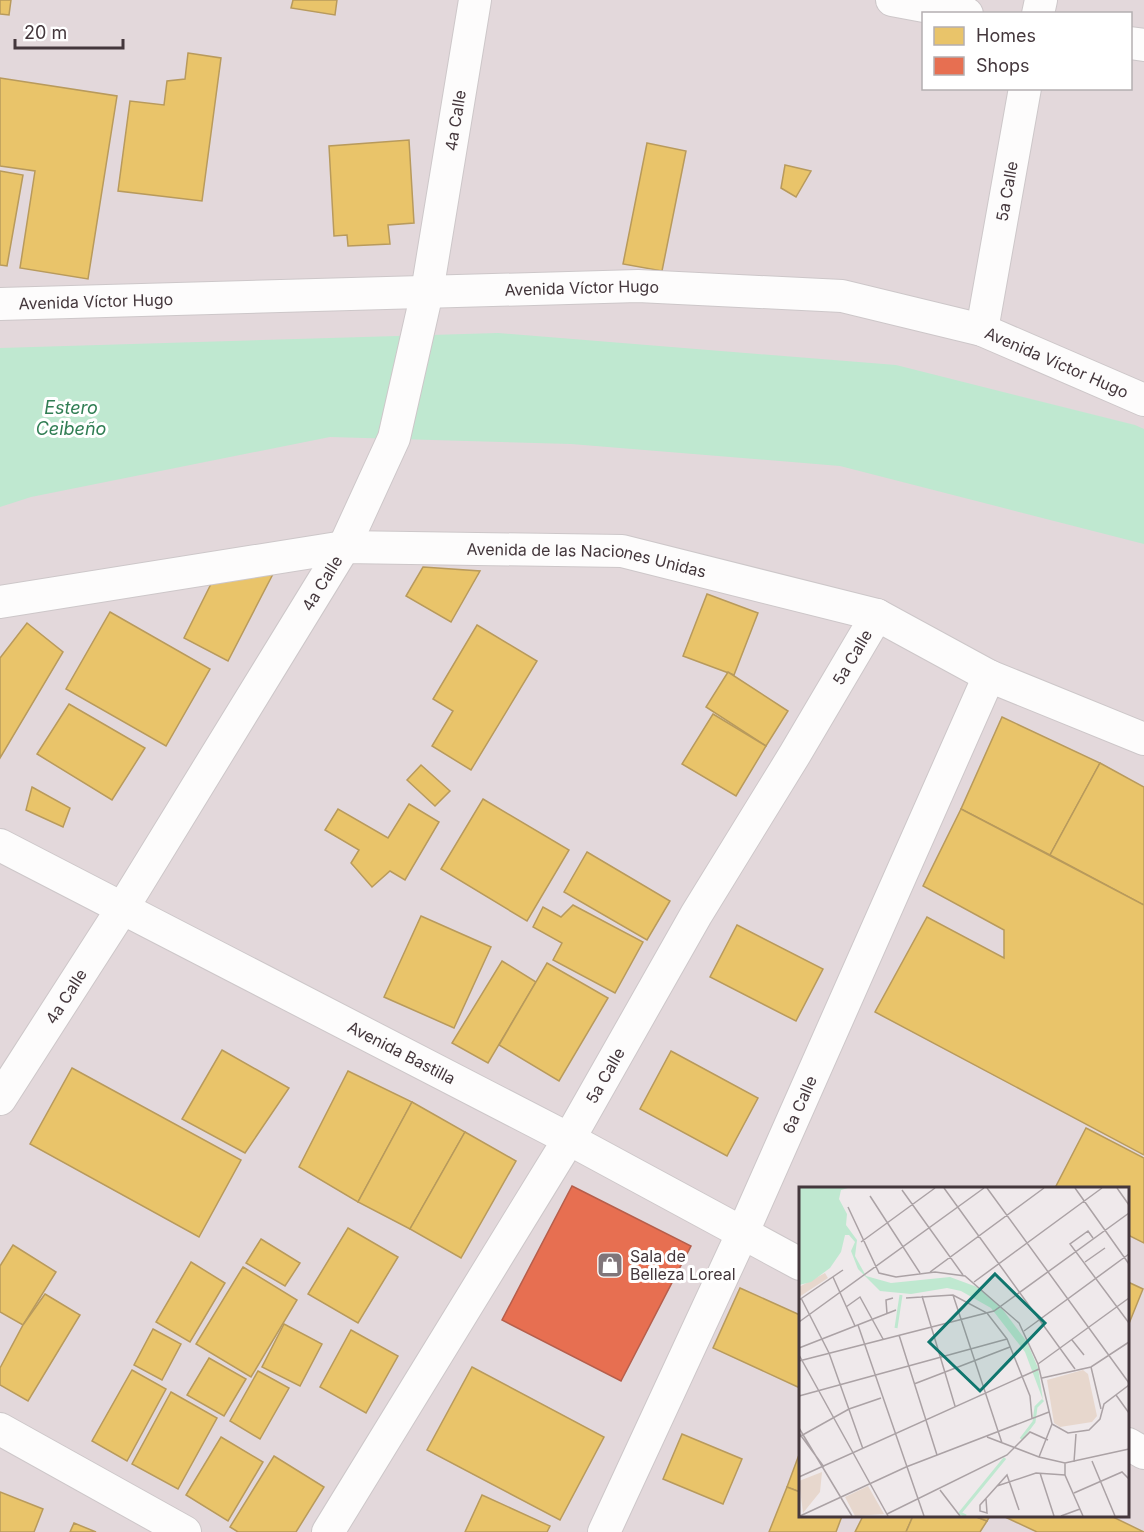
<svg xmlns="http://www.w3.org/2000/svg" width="1144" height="1532" viewBox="0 0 1144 1532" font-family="Inter,sans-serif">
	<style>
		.residential { fill: #e3d8db; fill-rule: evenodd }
		.water { fill: #bfe8d0 }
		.homes { fill: #e9c46a; stroke: #b89a5c; stroke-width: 1.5 }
		.shops { fill: #e76f51; stroke: #b65e4b; stroke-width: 1.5 }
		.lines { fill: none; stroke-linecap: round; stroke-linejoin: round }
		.street-casing { stroke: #cdc7c9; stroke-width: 34 }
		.street { stroke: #fdfcfc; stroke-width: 32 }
		.labels { text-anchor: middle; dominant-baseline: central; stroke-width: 6; stroke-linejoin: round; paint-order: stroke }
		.street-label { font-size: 16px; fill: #44373c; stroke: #fff }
		.poi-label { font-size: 16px; fill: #44373c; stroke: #fff; text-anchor: start }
		.water-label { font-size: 18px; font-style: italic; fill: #317e54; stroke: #fff }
		.inset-river { fill: none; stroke: #bfe8d0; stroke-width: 3 }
		.inset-road { fill: none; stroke: #aba2a5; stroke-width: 1.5 }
		.view { fill: #0f766e; fill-opacity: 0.15; stroke: #0f766e; stroke-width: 3 }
		.inset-edge { fill: none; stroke: #44373c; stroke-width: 3 }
	</style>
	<rect width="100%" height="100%" fill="#efe9eb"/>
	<path class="residential" d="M0 0H1144V1532H0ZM924 14H1130V88H924ZM800 1188H1128V1516H800Z"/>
	<polygon class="water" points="498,333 896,365 1135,425 1144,429 1144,544 840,466 571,444 330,437 31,497 0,507 0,348"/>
	<g class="homes">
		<polygon points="0,0 11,0 9,15 0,14"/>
		<polygon points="293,0 337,0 335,15 291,8"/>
		<polygon points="188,53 221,58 202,201 118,191 130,101 164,105 167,81 185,79"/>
		<polygon points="0,78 117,96 88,279 20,268 35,171 0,166"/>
		<polygon points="409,140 414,223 388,225 390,244 348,246 347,235 334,236 329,146"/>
		<polygon points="647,143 686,151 662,271 623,264"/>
		<polygon points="785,165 811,171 796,197 781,188"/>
		<polygon points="0,171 23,175 7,266 0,265"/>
		<polygon points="423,567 480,571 451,622 406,596"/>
		<polygon points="273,574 228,661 184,638 215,576"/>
		<polygon points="707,594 758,613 734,675 683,656"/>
		<polygon points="110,612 210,669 166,746 66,689"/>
		<polygon points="27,623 63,652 0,758 0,658"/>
		<polygon points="477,625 537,661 471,770 432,746 453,711 433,699"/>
		<polygon points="728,672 788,711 766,746 706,707"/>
		<polygon points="69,704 145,748 112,800 37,754"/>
		<polygon points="713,714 766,746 736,796 682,764"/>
		<polygon points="1002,717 1100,763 1050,855 961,809"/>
		<polygon points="1100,763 1144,787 1144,905 1050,855"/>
		<polygon points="421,765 450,791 435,806 407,780"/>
		<polygon points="32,787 70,808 63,827 26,810"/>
		<polygon points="483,799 569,850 527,921 441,869"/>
		<polygon points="409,804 439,822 405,880 390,871 372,887 351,863 359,850 325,830 338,809 388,838"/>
		<polygon points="961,809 1144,905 1144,1155 875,1012 927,917 1004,958 1004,930 923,886"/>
		<polygon points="587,852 670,901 647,940 564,892"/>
		<polygon points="573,905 643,942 615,993 553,960 562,943 533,927 543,907 561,917"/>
		<polygon points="421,916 491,947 454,1028 384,997"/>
		<polygon points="737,925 823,969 796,1021 710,977"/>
		<polygon points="502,961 536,982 488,1063 452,1043"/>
		<polygon points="547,963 608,998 559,1081 499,1045"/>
		<polygon points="222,1050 289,1088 245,1153 182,1119"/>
		<polygon points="671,1051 758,1098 727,1156 640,1109"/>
		<polygon points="72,1068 241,1160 199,1237 30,1144"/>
		<polygon points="348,1071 412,1102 358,1202 299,1167"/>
		<polygon points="412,1102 465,1132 410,1229 358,1202"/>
		<polygon points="1086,1128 1144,1158 1144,1243 1128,1235 1128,1188 1055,1188"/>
		<polygon points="465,1132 516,1161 461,1258 410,1229"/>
		<polygon points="348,1228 398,1257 358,1323 308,1294"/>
		<polygon points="261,1239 300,1263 285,1286 246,1263"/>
		<polygon points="13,1245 56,1272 23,1325 0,1312 0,1266"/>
		<polygon points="191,1262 225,1283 190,1342 156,1322"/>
		<polygon points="243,1267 297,1300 251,1377 196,1344"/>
		<polygon points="1128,1282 1143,1289 1128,1326"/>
		<polygon points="740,1288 800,1315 800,1388 713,1348"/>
		<polygon points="45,1294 80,1315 28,1401 0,1385 0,1368 23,1325"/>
		<polygon points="284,1324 322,1344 300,1386 262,1367"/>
		<polygon points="153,1329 181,1344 162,1380 134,1365"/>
		<polygon points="351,1330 398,1356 366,1413 320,1387"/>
		<polygon points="209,1358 246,1379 224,1416 187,1395"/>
		<polygon points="472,1367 604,1437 560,1520 427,1450"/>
		<polygon points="132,1370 166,1389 127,1461 92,1441"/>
		<polygon points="258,1371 289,1388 260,1439 230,1421"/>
		<polygon points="171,1392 217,1418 178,1489 132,1464"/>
		<polygon points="682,1434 742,1459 723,1504 663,1479"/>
		<polygon points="221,1437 263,1462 228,1521 186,1495"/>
		<polygon points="800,1452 800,1492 787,1487"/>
		<polygon points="274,1456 324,1487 296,1532 238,1532 230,1527"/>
		<polygon points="787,1487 800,1492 800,1516 842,1516 836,1532 769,1532"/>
		<polygon points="0,1492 43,1509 34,1532 0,1532"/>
		<polygon points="482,1495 550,1526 547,1532 465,1532"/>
		<polygon points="863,1516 913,1516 906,1532 855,1532"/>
		<polygon points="913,1516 974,1516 987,1521 980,1532 906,1532"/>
		<polygon points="974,1516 990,1516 987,1521"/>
		<polygon points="1003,1516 1111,1516 1144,1532 1037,1532"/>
		<polygon points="74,1523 96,1532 70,1532"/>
	</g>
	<polygon class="shops" points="572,1186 691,1246 621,1381 502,1320"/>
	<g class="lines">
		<g class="street-casing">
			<g id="street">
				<polyline points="892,0 967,14"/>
				<polyline points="1038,14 1041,0"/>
				<polyline points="1130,43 1144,45"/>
				<path id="s1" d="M0 304 638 286 842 296 982 330 1144 400"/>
				<path id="s2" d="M982 330 1025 88"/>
				<path id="s3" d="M0 602 344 547 622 551 877 615 989 676 1144 739"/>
				<path id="s4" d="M0 845 569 1139 800 1264"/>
				<path id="s5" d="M0 1099 122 909 344 547 394 438 427 292 475 0"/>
				<polyline points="0,1429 185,1532"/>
				<polyline points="1128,1444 1144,1453"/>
				<path id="s6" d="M328 1532 569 1139 696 915 795 754 877 615"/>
				<path id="s7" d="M604 1532 743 1232 989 676"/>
			</g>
		</g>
		<use href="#street" class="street"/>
	</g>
	<defs>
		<g id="shop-square" transform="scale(1.35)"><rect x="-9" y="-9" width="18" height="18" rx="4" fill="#807579" stroke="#fff"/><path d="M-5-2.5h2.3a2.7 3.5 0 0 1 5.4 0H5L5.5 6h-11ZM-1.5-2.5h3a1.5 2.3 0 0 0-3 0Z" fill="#fff"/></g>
	</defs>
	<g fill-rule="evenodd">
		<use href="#shop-square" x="610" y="1265"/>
	</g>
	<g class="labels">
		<g class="street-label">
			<text stroke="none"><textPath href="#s5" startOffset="1094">4a Calle</textPath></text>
			<text stroke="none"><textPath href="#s2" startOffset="141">5a Calle</textPath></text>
			<text stroke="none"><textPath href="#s1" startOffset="582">Avenida Víctor Hugo</textPath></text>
			<text stroke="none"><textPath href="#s1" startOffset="96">Avenida Víctor Hugo</textPath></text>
			<text stroke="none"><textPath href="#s1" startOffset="1068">Avenida Víctor Hugo</textPath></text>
			<text stroke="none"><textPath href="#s3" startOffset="592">Avenida de las Naciones Unidas</textPath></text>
			<text stroke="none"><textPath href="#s5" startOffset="608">4a Calle</textPath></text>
			<text stroke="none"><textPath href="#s6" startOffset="1020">5a Calle</textPath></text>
			<text stroke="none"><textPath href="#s5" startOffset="122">4a Calle</textPath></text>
			<text stroke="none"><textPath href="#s4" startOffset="452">Avenida Bastilla</textPath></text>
			<text stroke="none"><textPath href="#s6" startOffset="534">5a Calle</textPath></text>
			<text stroke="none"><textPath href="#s7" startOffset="470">6a Calle</textPath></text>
		</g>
		<g class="poi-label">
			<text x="630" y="1256">Sala de<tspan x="630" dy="18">Belleza Loreal</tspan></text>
		</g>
		<g class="water-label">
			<text x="71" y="407">Estero<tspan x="71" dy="21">Ceibeño</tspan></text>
		</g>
	</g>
	<g transform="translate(799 1187)">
		<rect width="330" height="330" fill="#efe9eb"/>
		<path d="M26 86 29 91 0 110V100ZM284 183 289 187 298 229 293 235 261 240 255 236 248 193ZM23 285 21 305 4 326 0 294ZM69 299 85 327 56 329 46 310Z" fill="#e7d7cd"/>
		<path d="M0 1H49L42 3 40 12 48 27 47 38 58 53 56 69 67 89 92 96 151 90 178 100 204 123 228 155 239 181 244 213 226 165 192 121 162 104 148 101 112 107 81 104 59 82 52 64 56 55 50 48H46L42 65 31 81 12 95 0 98Z" fill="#bfe8d0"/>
		<path class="inset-river" d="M97 141 102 108M222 252 235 235 237 220 244 213M167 329 161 326 206 271"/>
		<path class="inset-road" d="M145 1 276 182M188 1 330 196M276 1 330 77M318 1 330 18M103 3 164 88M71 9 121 86M49 20 80 86 97 90 136 85 166 89 220 136 239 177 253 237 240 270M294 51 289 44 271 57 330 136M62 55 136 1M286 75 306 61M131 85 245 1M34 90 56 139M175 95 303 1M154 108 203 256M123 109 156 219M2 111 30 166 64 262M107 111 154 108 188 126 208 152 231 209 233 231M0 113 44 83M47 120 61 110 84 152M88 127 87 113 94 111M0 135 185 1M59 138 125 329M225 144 330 67M100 148 138 268M273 153 285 168M0 161 97 123M0 168 89 329M0 174 195 124 330 26M239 177 330 111M292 180 302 222M243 191 292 180 330 155M115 197 211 160M317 208 330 226M0 209 208 152M253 237 269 246 290 243 301 232 305 217 330 198M0 241 53 329M0 246 25 280M0 250 50 222 82 211M188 250 240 270 266 276 330 262M293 274 316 329M275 275 277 247M266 276V288L284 329M241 286 255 329M0 290 240 182M198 299 237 286 266 288M141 303 161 329M275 306 323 285 330 292M187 312 188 326 181 324V318L208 288 220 323M88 327 208 268 231 245 249 253M1 329 107 280 250 225M262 329 281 322"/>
		<path class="view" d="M196 87 246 136 181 204 130 155Z"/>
		<rect width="330" height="330" class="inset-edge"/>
	</g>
	<rect x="922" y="12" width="210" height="78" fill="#ffffff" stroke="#b4afb1" stroke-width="1.5"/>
	<rect x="934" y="27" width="30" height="18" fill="#e9c46a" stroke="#b4afb1" stroke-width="1.5"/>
	<text x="976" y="42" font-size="18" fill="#44373c">Homes</text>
	<rect x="934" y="57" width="30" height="18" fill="#e76f51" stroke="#b4afb1" stroke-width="1.5"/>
	<text x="976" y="72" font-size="18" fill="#44373c">Shops</text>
	<path d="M15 39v9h108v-9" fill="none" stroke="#44373c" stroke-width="3"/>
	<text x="24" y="39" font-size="18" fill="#44373c" stroke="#ffffff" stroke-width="4.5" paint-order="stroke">20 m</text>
</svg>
